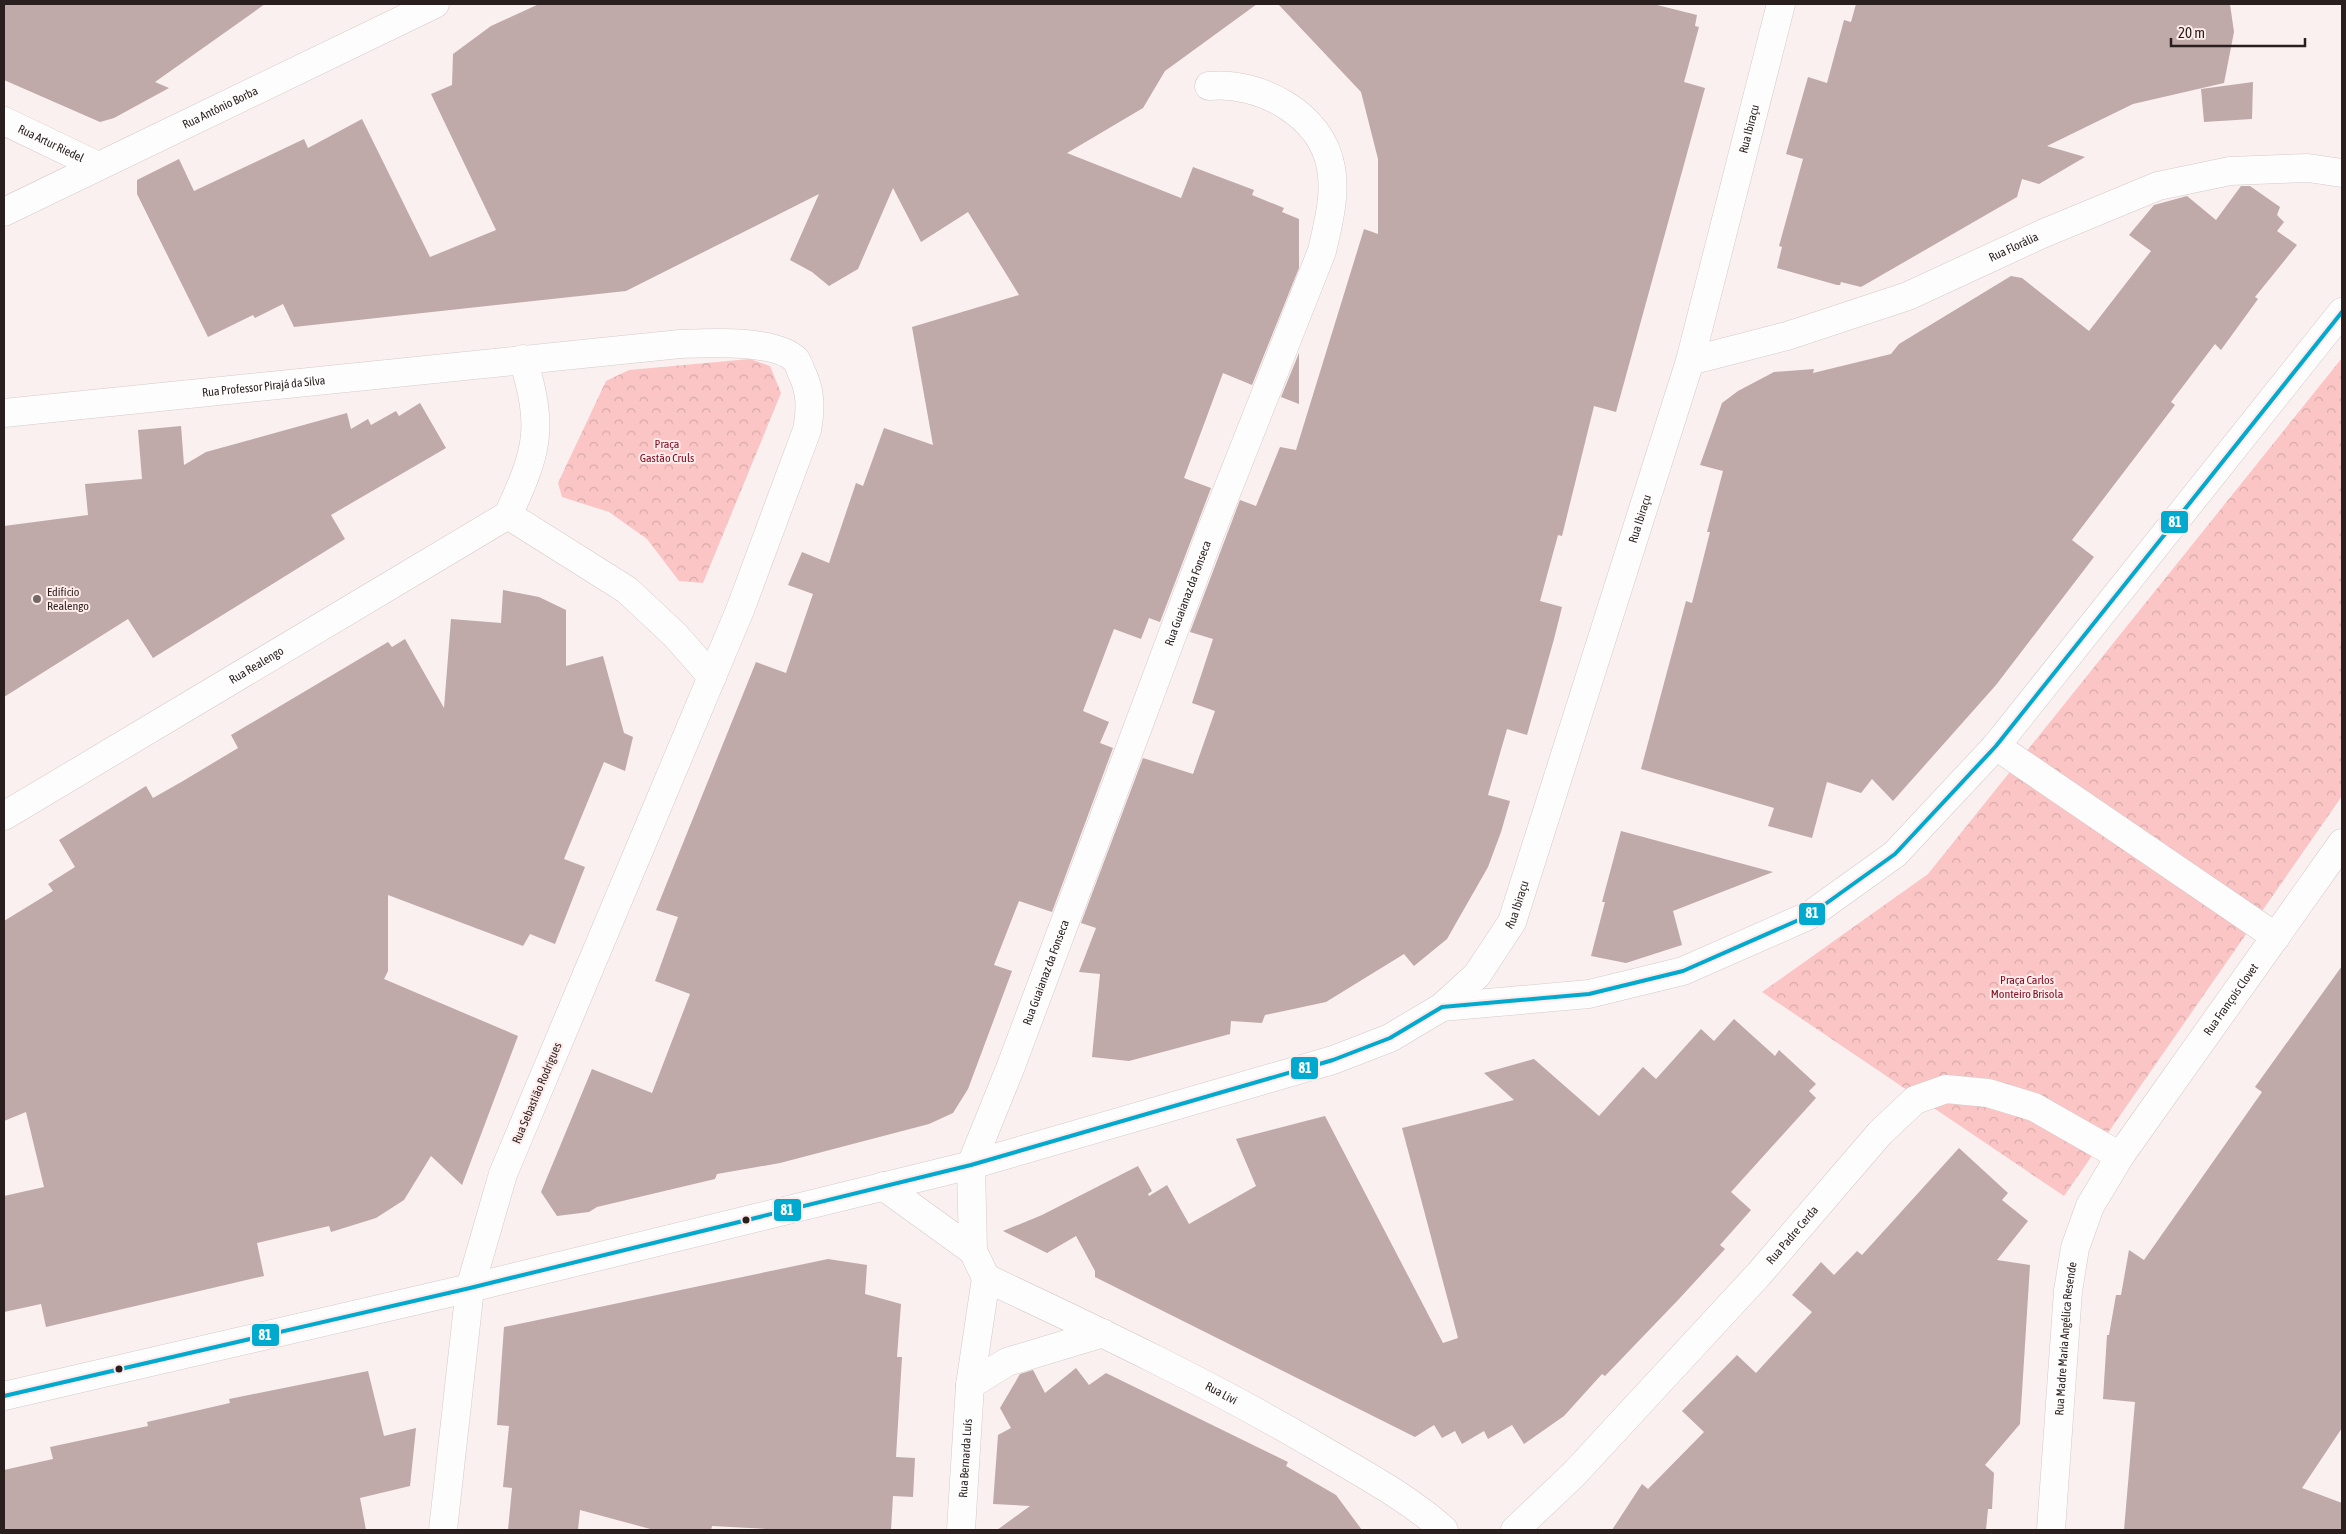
<svg xmlns="http://www.w3.org/2000/svg" width="2346" height="1534" viewBox="0 0 2346 1534" font-family="'Asap Condensed',sans-serif">
	<style>
		.park { fill: url(#park-crowns) }
		.building { fill: #bfa9a9 }
		.lines { fill: none; stroke-linecap: round; stroke-linejoin: round }
		.minor-casing { stroke: #d4caca; stroke-width: 29 }
		.minor { stroke: #fefdfd; stroke-width: 28 }
		.bus-1-casing { stroke: #feeceb; stroke-width: 8 }
		.bus-1 { stroke: #00a9ce; stroke-width: 4 }
		.poi-dot { fill: #736868; stroke: #feeceb; stroke-width: 2 }
		.bus-dot { fill: #2a1f1f; stroke: #feeceb; stroke-width: 2 }
		.labels { text-anchor: middle; dominant-baseline: central; stroke-width: 4; stroke-linejoin: round; paint-order: stroke }
		.street-label { font-size: 12px; fill: #2a1f1f; stroke: #feeceb }
		.park-label { font-size: 12px; fill: #830f23; stroke: #feeceb }
		.poi-label { font-size: 12px; fill: #2a1f1f; stroke: #feeceb; text-anchor: start }
		.line-badge { stroke: #feeceb; stroke-width: 2 }
		.badge-label { font-size: 14px; text-anchor: middle; font-weight: bold; fill: #fff }
	</style>
	<defs>
		<pattern id="park-crowns" width="20" height="18" patternUnits="userSpaceOnUse" patternTransform="scale(1.25)"><rect width="20" height="18" fill="#fbc5c5"/><path d="M2 6a3 3 0 1 1 6 0M12 15a3 3 0 1 1 6 0" fill="none" stroke="#d7a9a9"/></pattern>
	</defs>
	<rect width="100%" height="100%" fill="#faf0ef"/>
	<g class="park">
		<polygon points="2342,358 2342,796 2064,1196 1762,992 1928,874"/>
		<polygon points="750,359 770,366 781,393 703,583 679,581 647,539 609,512 562,497 558,483 606,381 629,370"/>
	</g>
	<g class="building">
		<polygon points="4,4 265,4 155,82 169,88 114,118 100,122 4,80"/>
		<polygon points="539,4 1257,4 1165,71 1143,108 1067,153 1181,198 1193,167 1254,190 1252,195 1284,208 1282,212 1299,219 1299,268 1252,385 1223,373 1184,478 1211,488 1160,622 1149,618 1141,639 1114,629 1083,711 1109,722 1100,743 1113,748 1052,912 1019,901 994,965 1012,971 968,1089 953,1113 929,1124 780,1163 717,1174 715,1179 597,1207 589,1212 557,1216 541,1192 592,1069 652,1093 690,994 655,981 678,917 656,910 756,662 786,673 813,594 788,585 802,552 829,563 856,483 863,486 884,428 933,445 912,327 1019,295 968,212 921,242 893,188 858,269 829,286 812,272 790,260 819,194 626,291 294,327 283,304 255,318 253,315 208,337 137,194 137,180 179,159 194,191 304,139 308,148 362,119 430,257 496,230 431,94 452,85 453,54 491,26"/>
		<polygon points="1278,4 1653,4 1697,15 1695,26 1699,27 1684,82 1705,88 1616,412 1594,406 1562,536 1558,535 1540,601 1562,607 1554,639 1527,735 1507,729 1488,795 1510,801 1501,832 1488,867 1447,939 1414,966 1404,954 1326,1002 1265,1015 1262,1023 1231,1021 1230,1034 1129,1061 1092,1057 1100,974 1079,972 1096,928 1081,923 1143,758 1193,774 1215,711 1192,703 1213,639 1190,632 1240,500 1256,506 1280,447 1296,450 1364,229 1378,234 1378,159 1361,92"/>
		<polygon points="1856,4 2230,4 2234,32 2224,83 2133,104 2047,146 2085,157 2039,184 2022,179 2017,197 1861,287 1841,282 1840,285 1837,285 1777,268 1782,247 1779,246 1803,159 1786,154 1808,77 1827,83 1844,20 1851,22"/>
		<polygon points="2253,82 2252,119 2204,122 2201,89"/>
		<polygon points="2241,186 2250,186 2280,207 2277,215 2284,222 2277,231 2297,245 2255,297 2258,299 2221,350 2215,344 2171,402 2175,405 2072,540 2094,557 1996,685 1893,801 1872,779 1861,793 1827,782 1812,838 1768,826 1774,808 1641,769 1686,601 1692,603 1710,532 1707,532 1723,471 1700,465 1722,403 1738,391 1774,372 1814,369 1813,373 1891,354 1899,344 2011,276 2022,278 2089,331 2151,251 2129,235 2154,205 2187,196 2216,220"/>
		<polygon points="1299,353 1299,404 1281,397"/>
		<polygon points="420,403 446,448 331,515 345,539 153,658 128,619 4,697 4,526 88,515 85,484 142,479 138,430 181,426 184,465 206,452 347,413 351,429 368,419 371,425 396,411 399,416"/>
		<polygon points="503,590 539,597 566,610 566,666 603,656 624,733 633,737 625,771 604,762 564,859 585,867 555,944 530,934 523,946 388,895 388,971 384,979 518,1036 462,1185 431,1156 404,1200 376,1218 331,1232 329,1226 257,1243 264,1276 46,1327 41,1304 4,1312 4,1196 44,1187 26,1112 4,1121 4,921 53,891 48,884 75,867 59,840 146,786 153,798 183,781 238,748 231,735 388,642 392,647 405,639 444,708 451,619 501,623"/>
		<polygon points="1621,831 1773,872 1673,911 1682,945 1626,963 1591,956 1605,902 1602,902"/>
		<polygon points="2342,966 2342,1428 2302,1488 2342,1503 2342,1530 2124,1530 2135,1402 2103,1399 2107,1335 2109,1335 2116,1295 2121,1295 2129,1250 2144,1260 2262,1092 2255,1087"/>
		<polygon points="1734,1019 1775,1056 1779,1050 1816,1084 1809,1091 1816,1098 1731,1192 1751,1210 1720,1245 1725,1249 1679,1299 1605,1376 1602,1374 1564,1416 1524,1444 1512,1425 1488,1439 1484,1431 1462,1444 1455,1431 1442,1438 1434,1425 1415,1437 1095,1277 1095,1271 1076,1236 1047,1253 1003,1231 1042,1215 1138,1166 1152,1191 1148,1194 1149,1196 1167,1185 1189,1224 1256,1186 1236,1139 1325,1116 1443,1343 1458,1338 1402,1128 1514,1100 1484,1073 1534,1059 1599,1116 1643,1067 1656,1079 1701,1029 1714,1041"/>
		<polygon points="1959,1148 2008,1193 2002,1200 2028,1221 1997,1260 2030,1265 2020,1424 1985,1465 1994,1473 1992,1509 1988,1509 1986,1530 1612,1530 1642,1484 1648,1489 1704,1432 1682,1411 1737,1355 1756,1373 1812,1312 1792,1295 1821,1262 1834,1275 1857,1251 1862,1255"/>
		<polygon points="828,1259 867,1265 865,1294 901,1304 897,1357 902,1357 896,1457 915,1458 913,1497 893,1496 891,1530 785,1530 712,1526 711,1530 654,1530 580,1510 578,1530 508,1530 512,1488 503,1487 509,1426 497,1425 504,1327"/>
		<polygon points="1076,1368 1089,1385 1106,1373 1288,1462 1286,1466 1336,1495 1362,1530 997,1530 1030,1506 993,1504 998,1435 1011,1428 1000,1408 1020,1374 1033,1370 1045,1393"/>
		<polygon points="368,1371 384,1436 416,1428 410,1486 360,1498 366,1530 4,1530 4,1470 53,1459 50,1447 148,1426 147,1422 230,1403 229,1399"/>
	</g>
	<g class="lines">
		<g class="minor-casing">
			<g id="minor">
				<path id="s1" d="M4 121 98 166"/>
				<path id="s2" d="M4 212 435 4"/>
				<path id="s3" d="M1690 361 1787 336 1908 296 2042 234 2158 186 2230 171 2308 168 2342 173"/>
				<path id="s4" d="M4 413 680 344C708 343 776 339 796 360 798 363 800 368 801 371 811 391 811 408 807 430L740 610 503 1174 470 1288 443 1530"/>
				<polyline points="508,515 627,590 675,635 712,677"/>
				<path d="M508 515C538 451 544 428 523 359"/>
				<polyline points="1996,746 2276,937"/>
				<path id="s5" d="M4 816 508 515"/>
				<path id="s6" d="M1442 1007 1477 975 1512 922 1690 361 1781 4"/>
				<polyline points="883,1186 973,1251"/>
				<path id="s7" d="M986 1278C1099 1331 1213 1385 1321 1449 1363 1474 1407 1497 1444 1530"/>
				<polyline points="970,1385 1007,1362 1103,1333"/>
				<polyline points="4,1396 470,1288 971,1165 1333,1060 1390,1038 1442,1007 1589,994 1683,971 1810,915 1895,854 1996,746 2342,312"/>
				<path id="s8" d="M961 1530 970 1385 986 1278 973 1251 971 1165 1011 1066 1212 529 1322 251C1328 224 1336 196 1331 168 1322 114 1259 81 1209 86"/>
				<path id="s9" d="M1515 1530 1574 1474 1759 1274 1880 1133 1915 1100 1946 1089 1988 1093 2034 1107 2120 1156"/>
				<path id="s10" d="M2051 1530 2068 1291 2075 1248 2090 1206 2120 1156 2342 843"/>
			</g>
		</g>
		<use href="#minor" class="minor"/>
		<g class="bus-1-casing">
			<polyline id="bus-1" points="4,1396 470,1288 971,1165 1333,1060 1390,1038 1442,1007 1589,994 1683,971 1810,915 1895,854 1996,746 2342,312"/>
		</g>
		<use href="#bus-1" class="bus-1"/>
	</g>
	<circle class="poi-dot" cx="37" cy="599" r="5"/>
	<g class="bus-dot">
		<circle cx="746" cy="1220" r="4.5"/>
		<circle cx="119" cy="1369" r="4.5"/>
	</g>
	<g class="labels">
		<g class="street-label">
			<text stroke="none"><textPath href="#s2" startOffset="240">Rua Antônio Borba</textPath></text>
			<text stroke="none"><textPath href="#s6" startOffset="939">Rua Ibiraçu</textPath></text>
			<text stroke="none"><textPath href="#s1" startOffset="52">Rua Artur Riedel</textPath></text>
			<text stroke="none"><textPath href="#s3" startOffset="344">Rua Florália</textPath></text>
			<text stroke="none"><textPath href="#s4" startOffset="261">Rua Professor Pirajá da Silva</textPath></text>
			<text stroke="none"><textPath href="#s6" startOffset="534">Rua Ibiraçu</textPath></text>
			<text stroke="none"><textPath href="#s8" startOffset="981">Rua Guaianaz da Fonseca</textPath></text>
			<text stroke="none"><textPath href="#s5" startOffset="294">Rua Realengo</textPath></text>
			<text stroke="none"><textPath href="#s6" startOffset="129">Rua Ibiraçu</textPath></text>
			<text stroke="none"><textPath href="#s8" startOffset="576">Rua Guaianaz da Fonseca</textPath></text>
			<text stroke="none"><textPath href="#s10" startOffset="578">Rua François Clovet</textPath></text>
			<text transform="translate(537 1093) rotate(-67)">Rua Sebastião Rodrigues</text>
			<text stroke="none"><textPath href="#s9" startOffset="405">Rua Padre Cerda</textPath></text>
			<text stroke="none"><textPath href="#s10" startOffset="192">Rua Madre Maria Angélica Resende</textPath></text>
			<text stroke="none"><textPath href="#s7" startOffset="262">Rua Livi</textPath></text>
			<text stroke="none"><textPath href="#s8" startOffset="72">Rua Bernarda Luís</textPath></text>
		</g>
		<g class="park-label">
			<text x="667" y="444">Praça<tspan x="667" dy="14">Gastão Cruls</tspan></text>
			<text x="2027" y="980">Praça Carlos<tspan x="2027" dy="14">Monteiro Brisola</tspan></text>
		</g>
		<g class="poi-label">
			<text x="47" y="592">Edifício<tspan x="47" dy="14">Realengo</tspan></text>
		</g>
	</g>
	<g class="line-badge">
		<rect x="2160" y="510" width="29" height="24" rx="5" fill="#00a9ce"/>
		<rect x="1798" y="902" width="28" height="24" rx="5" fill="#00a9ce"/>
		<rect x="1290" y="1056" width="29" height="24" rx="5" fill="#00a9ce"/>
		<rect x="773" y="1198" width="29" height="24" rx="5" fill="#00a9ce"/>
		<rect x="251" y="1323" width="29" height="24" rx="5" fill="#00a9ce"/>
	</g>
	<g class="badge-label">
		<text x="2175" y="527">81</text>
		<text x="1812" y="918">81</text>
		<text x="1305" y="1073">81</text>
		<text x="787" y="1215">81</text>
		<text x="265" y="1340">81</text>
	</g>
	<rect width="2346" height="1534" fill="none" stroke="#2a1f1f" stroke-width="10"/>
	<path d="M2171 38v8h134v-8" fill="none" stroke="#2a1f1f" stroke-width="2.5"/>
	<text x="2178" y="38" font-size="15" fill="#2a1f1f" stroke="#feeceb" stroke-width="4" paint-order="stroke">20 m</text>
</svg>
